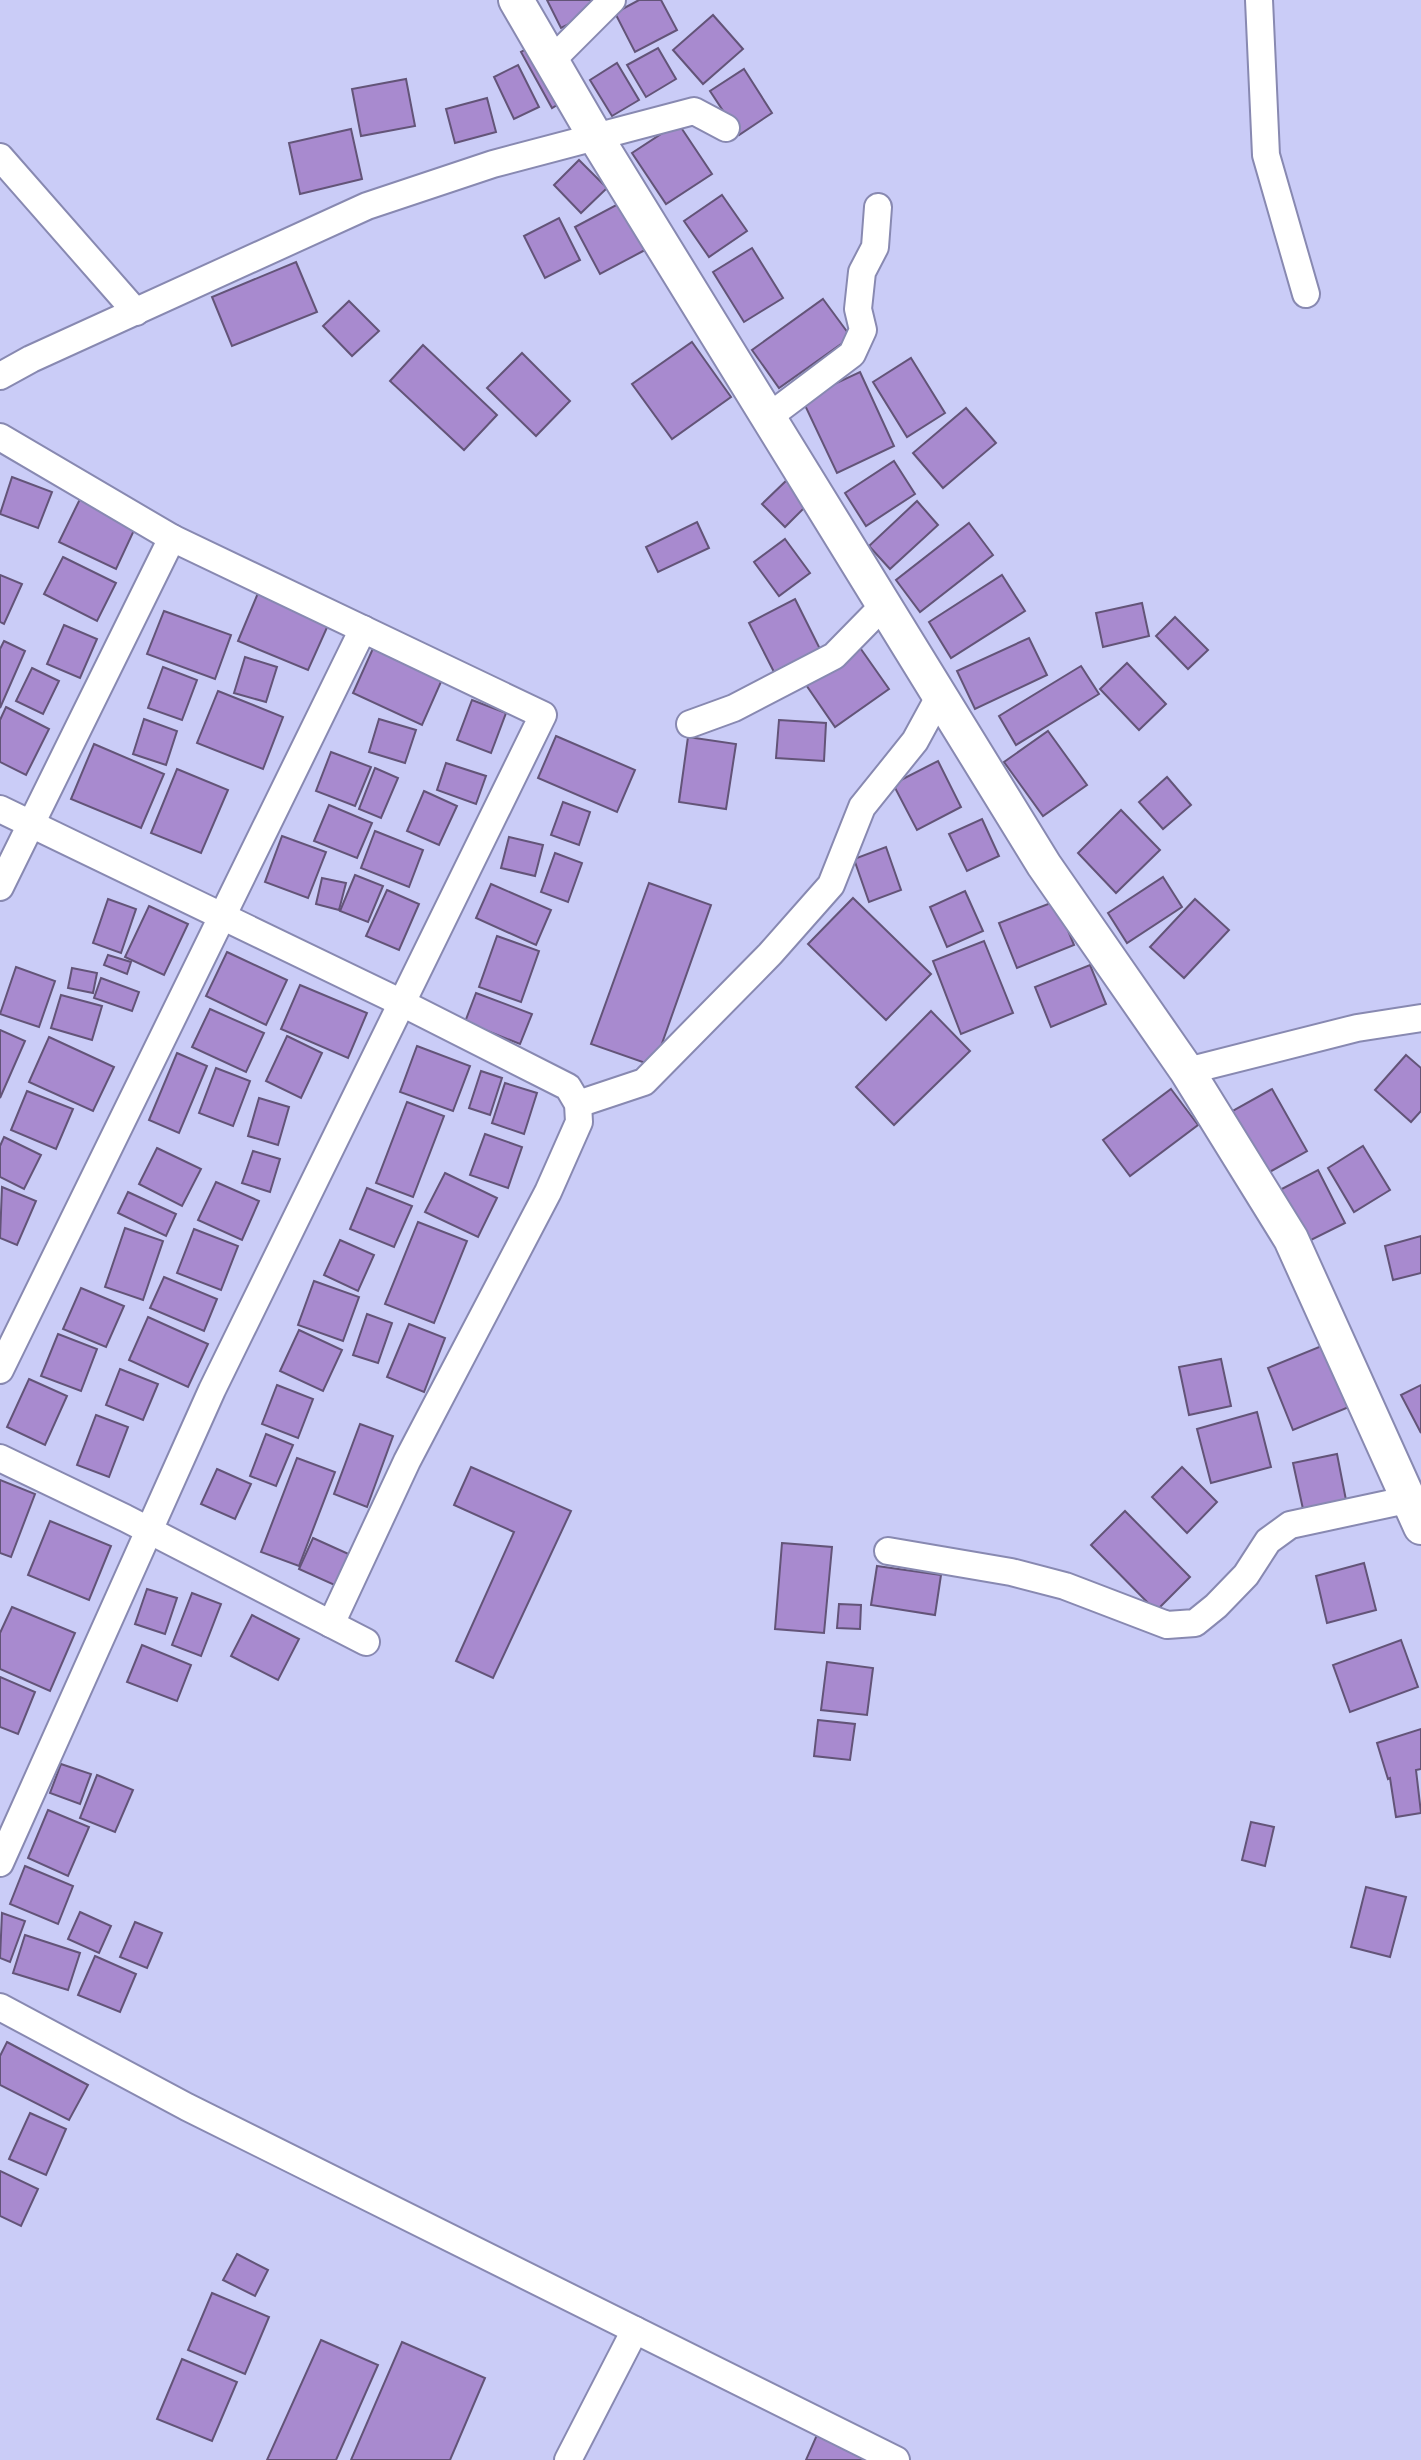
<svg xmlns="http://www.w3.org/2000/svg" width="1421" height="2460" viewBox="0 0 1421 2460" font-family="'Public Sans',sans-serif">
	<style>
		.building { fill: #a88acf; stroke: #635478; stroke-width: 2 }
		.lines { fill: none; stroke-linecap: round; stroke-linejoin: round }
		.minor-casing { stroke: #8889b1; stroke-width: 30 }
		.tertiary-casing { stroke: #8889b1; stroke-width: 38 }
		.minor { stroke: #fff; stroke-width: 26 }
		.tertiary { stroke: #fff; stroke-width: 34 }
	</style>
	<rect width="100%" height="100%" fill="#caccf7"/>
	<g class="building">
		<polygon points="547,0 596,0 600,9 561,28"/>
		<polygon points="639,0 661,0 677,30 635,52 615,13"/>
		<polygon points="713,15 743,49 703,84 673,50"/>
		<polygon points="530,47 562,102 552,108 521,52"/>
		<polygon points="658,48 676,79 646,97 627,65"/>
		<polygon points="617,63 639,100 612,116 590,80"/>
		<polygon points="518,65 539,107 514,119 494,77"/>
		<polygon points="744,69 772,113 739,135 710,91"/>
		<polygon points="406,79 415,126 361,136 352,89"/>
		<polygon points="487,98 496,132 455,143 446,109"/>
		<polygon points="678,123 712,174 666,204 632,153"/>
		<polygon points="351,129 362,179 300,194 289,143"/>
		<polygon points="579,160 607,188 581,213 554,185"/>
		<polygon points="722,195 747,231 709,257 684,221"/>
		<polygon points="620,203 645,250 600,274 575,227"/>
		<polygon points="559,218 580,260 545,278 524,236"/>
		<polygon points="752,248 783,298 744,322 713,272"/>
		<polygon points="296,262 317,312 232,346 212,297"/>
		<polygon points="823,299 851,337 779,388 752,350"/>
		<polygon points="349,301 379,331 352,356 323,326"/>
		<polygon points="692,342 731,397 672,439 632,384"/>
		<polygon points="423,345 497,415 464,450 390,381"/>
		<polygon points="522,353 570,401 536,436 487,388"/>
		<polygon points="911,358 945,413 907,437 873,382"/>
		<polygon points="860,372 894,446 837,473 802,399"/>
		<polygon points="966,408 996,443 943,488 913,453"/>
		<polygon points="894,461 915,494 866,526 845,493"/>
		<polygon points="12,477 52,492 38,528 0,514"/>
		<polygon points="789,478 812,500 785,527 762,504"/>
		<polygon points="80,499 136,526 116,569 59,542"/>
		<polygon points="917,501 938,525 890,569 869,546"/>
		<polygon points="697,522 709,548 658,572 646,547"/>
		<polygon points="969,523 993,555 920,612 896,580"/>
		<polygon points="785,539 810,573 779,596 754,562"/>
		<polygon points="63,557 116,583 97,621 44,594"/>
		<polygon points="0,575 22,584 4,624 0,622"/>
		<polygon points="1002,575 1025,611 951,658 929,622"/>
		<polygon points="258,593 329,623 308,670 238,641"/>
		<polygon points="795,599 821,651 775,674 749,623"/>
		<polygon points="1142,603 1149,636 1103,647 1096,613"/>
		<polygon points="164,611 231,635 215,679 147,654"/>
		<polygon points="1175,617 1208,650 1188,669 1156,636"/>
		<polygon points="64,625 97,639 80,678 47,664"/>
		<polygon points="1029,638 1047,675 975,709 957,671"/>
		<polygon points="4,641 25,651 0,708 0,649"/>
		<polygon points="856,642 889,689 835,727 802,679"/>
		<polygon points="375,644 444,675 422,725 353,693"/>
		<polygon points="245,657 277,667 266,702 234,693"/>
		<polygon points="1127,663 1166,704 1139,730 1100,689"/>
		<polygon points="1081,666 1099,694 1016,745 999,716"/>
		<polygon points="163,667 197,680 182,720 148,708"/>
		<polygon points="32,668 59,681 43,714 16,701"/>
		<polygon points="218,691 283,717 263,769 197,743"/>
		<polygon points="472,700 506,713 491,753 457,740"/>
		<polygon points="6,707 49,729 26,775 0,762 0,720"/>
		<polygon points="144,719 177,731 166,765 133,754"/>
		<polygon points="379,719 416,730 405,763 369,752"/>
		<polygon points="779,720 826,723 824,761 776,758"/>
		<polygon points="1048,731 1087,785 1043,816 1004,762"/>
		<polygon points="556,736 635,770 617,812 538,778"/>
		<polygon points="688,737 736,744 726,809 679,802"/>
		<polygon points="94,744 164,774 141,828 71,799"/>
		<polygon points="331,752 371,767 355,806 316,791"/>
		<polygon points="938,761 961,807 917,830 893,784"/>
		<polygon points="446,763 486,776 476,804 437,790"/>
		<polygon points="375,768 398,778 381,818 359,809"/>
		<polygon points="177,769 228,790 201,853 151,833"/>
		<polygon points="1167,777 1191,805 1163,829 1139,802"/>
		<polygon points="424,791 457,806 439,845 407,831"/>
		<polygon points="563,802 590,812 579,845 551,835"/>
		<polygon points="329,805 372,823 357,858 314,841"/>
		<polygon points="1121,810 1160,850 1116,893 1078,853"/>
		<polygon points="982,819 999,856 967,871 949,834"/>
		<polygon points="375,831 423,850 409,887 361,868"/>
		<polygon points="282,836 326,852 308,898 265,882"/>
		<polygon points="509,837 543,845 535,876 501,868"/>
		<polygon points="886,847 901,890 869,902 854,859"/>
		<polygon points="555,853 582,863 568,902 541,892"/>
		<polygon points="355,875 383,886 368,922 340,911"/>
		<polygon points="1163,877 1182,907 1127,943 1108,913"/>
		<polygon points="322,878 346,883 339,910 316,904"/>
		<polygon points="649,883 711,905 654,1066 591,1044"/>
		<polygon points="491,884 551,910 536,945 476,918"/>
		<polygon points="387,890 419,904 399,950 366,936"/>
		<polygon points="965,891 983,931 947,947 930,907"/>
		<polygon points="853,898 931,974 886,1020 808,944"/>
		<polygon points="108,899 136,909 121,953 93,943"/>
		<polygon points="1195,899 1229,930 1184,978 1150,947"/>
		<polygon points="1056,901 1074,945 1017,968 999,923"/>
		<polygon points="149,906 188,924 164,975 125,957"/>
		<polygon points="497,936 539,951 521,1002 479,987"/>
		<polygon points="984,941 1013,1013 961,1034 933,961"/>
		<polygon points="227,952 287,980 266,1025 206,996"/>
		<polygon points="108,955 131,962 127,974 104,965"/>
		<polygon points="1090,965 1106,1004 1051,1027 1035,987"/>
		<polygon points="16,967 55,981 39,1027 0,1014"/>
		<polygon points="72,968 97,973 93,993 68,988"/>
		<polygon points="101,978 139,992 132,1011 94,998"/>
		<polygon points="300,985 367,1013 348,1058 281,1029"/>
		<polygon points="476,993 532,1014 520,1044 465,1022"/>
		<polygon points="61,995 102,1006 92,1040 51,1028"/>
		<polygon points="210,1009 264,1033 246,1072 192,1047"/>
		<polygon points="931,1011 970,1051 894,1125 856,1087"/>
		<polygon points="0,1030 25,1041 0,1098"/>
		<polygon points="287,1036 322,1053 301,1098 266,1081"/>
		<polygon points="49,1037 114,1067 93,1111 29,1082"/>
		<polygon points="417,1046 470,1066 453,1111 400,1092"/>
		<polygon points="177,1053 207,1066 179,1133 149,1120"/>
		<polygon points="1406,1055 1421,1068 1421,1111 1411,1122 1375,1090"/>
		<polygon points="216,1068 250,1081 233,1126 199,1113"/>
		<polygon points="481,1071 502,1078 490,1115 469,1108"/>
		<polygon points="505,1083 537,1093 524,1134 492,1123"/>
		<polygon points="1171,1089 1198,1125 1130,1176 1103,1140"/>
		<polygon points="1272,1089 1307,1151 1266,1174 1231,1112"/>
		<polygon points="27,1091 73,1109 56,1149 11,1130"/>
		<polygon points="259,1098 289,1107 278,1145 248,1136"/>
		<polygon points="407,1102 444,1116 413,1197 376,1183"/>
		<polygon points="485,1134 522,1147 508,1188 470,1175"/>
		<polygon points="4,1137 41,1155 24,1189 0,1177 0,1146"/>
		<polygon points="1363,1146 1390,1190 1354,1212 1328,1168"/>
		<polygon points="157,1148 201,1169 182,1206 139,1184"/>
		<polygon points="253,1151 280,1159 270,1192 242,1183"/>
		<polygon points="1318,1170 1345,1223 1303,1244 1276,1192"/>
		<polygon points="445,1173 497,1198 478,1237 425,1212"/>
		<polygon points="216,1182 259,1201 242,1240 198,1220"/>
		<polygon points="2,1187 36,1201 17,1245 0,1238"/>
		<polygon points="367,1188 412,1206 394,1247 350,1229"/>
		<polygon points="128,1192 176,1214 166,1236 118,1213"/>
		<polygon points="418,1222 467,1241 434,1323 385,1304"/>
		<polygon points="125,1228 163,1241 143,1300 105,1287"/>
		<polygon points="194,1229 238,1246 221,1290 177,1273"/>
		<polygon points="1421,1236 1421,1273 1393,1280 1385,1246"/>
		<polygon points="340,1240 374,1255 358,1291 324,1275"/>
		<polygon points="164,1277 217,1299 204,1331 150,1308"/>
		<polygon points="314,1281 359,1297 343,1341 298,1325"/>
		<polygon points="81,1288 124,1306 106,1347 63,1329"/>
		<polygon points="367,1314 392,1323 378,1363 353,1355"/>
		<polygon points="148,1317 208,1344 188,1387 129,1360"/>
		<polygon points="409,1324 445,1338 424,1392 387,1377"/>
		<polygon points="299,1330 342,1350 323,1391 280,1371"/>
		<polygon points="58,1334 97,1349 81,1391 41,1376"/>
		<polygon points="1324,1345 1349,1407 1293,1430 1268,1368"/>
		<polygon points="1221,1359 1231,1406 1189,1415 1179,1367"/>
		<polygon points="120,1369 158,1384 143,1420 106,1405"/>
		<polygon points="29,1379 67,1396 45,1445 7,1427"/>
		<polygon points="277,1385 313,1399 298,1438 262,1424"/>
		<polygon points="1421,1385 1421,1433 1401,1395"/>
		<polygon points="1257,1412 1271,1467 1211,1483 1197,1429"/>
		<polygon points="96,1415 128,1427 109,1477 77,1465"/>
		<polygon points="360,1424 393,1436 367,1507 334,1494"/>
		<polygon points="266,1434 293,1445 276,1486 250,1476"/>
		<polygon points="1337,1454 1346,1500 1303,1509 1293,1463"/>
		<polygon points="297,1458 335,1472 299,1566 261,1552"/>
		<polygon points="471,1467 571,1511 493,1678 456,1661 514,1532 454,1505"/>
		<polygon points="1182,1467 1217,1502 1187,1533 1152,1497"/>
		<polygon points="217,1469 251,1484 235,1519 201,1504"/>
		<polygon points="0,1480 35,1494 11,1557 0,1553"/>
		<polygon points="1125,1511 1190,1577 1156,1611 1091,1545"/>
		<polygon points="50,1521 111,1546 89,1600 28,1575"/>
		<polygon points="313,1538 353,1556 339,1587 299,1569"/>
		<polygon points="782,1543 832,1547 824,1633 775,1629"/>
		<polygon points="1364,1563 1376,1610 1327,1623 1316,1576"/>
		<polygon points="877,1566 941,1575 935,1615 871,1605"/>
		<polygon points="147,1589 177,1598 165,1634 135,1624"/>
		<polygon points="192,1593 221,1604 201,1656 172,1645"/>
		<polygon points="839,1604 861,1605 860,1629 837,1628"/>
		<polygon points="12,1607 75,1633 50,1691 0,1669 0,1633"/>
		<polygon points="252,1615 299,1639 278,1680 231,1656"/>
		<polygon points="1401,1640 1418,1687 1350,1712 1333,1665"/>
		<polygon points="142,1645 191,1665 177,1701 127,1682"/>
		<polygon points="827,1662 873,1668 867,1715 821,1710"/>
		<polygon points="0,1677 35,1692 18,1734 0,1727"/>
		<polygon points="818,1720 855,1724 850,1760 814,1756"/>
		<polygon points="1421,1729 1421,1769 1416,1770 1421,1813 1396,1817 1390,1778 1388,1779 1377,1743"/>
		<polygon points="61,1764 91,1774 80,1804 50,1793"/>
		<polygon points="97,1775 133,1790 115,1832 80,1818"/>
		<polygon points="48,1810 89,1827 68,1876 28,1858"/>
		<polygon points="1251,1822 1274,1827 1265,1866 1242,1860"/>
		<polygon points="25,1866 73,1886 58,1924 10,1904"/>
		<polygon points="1366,1887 1406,1897 1390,1957 1351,1947"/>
		<polygon points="80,1912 111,1926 99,1953 68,1939"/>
		<polygon points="2,1913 25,1921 10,1962 0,1958"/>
		<polygon points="135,1922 162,1933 147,1968 120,1957"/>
		<polygon points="25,1935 80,1953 68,1990 13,1973"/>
		<polygon points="95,1956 136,1974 120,2012 78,1995"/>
		<polygon points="7,2042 88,2085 69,2120 0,2085 0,2056"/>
		<polygon points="30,2113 66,2129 46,2175 9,2159"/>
		<polygon points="0,2171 38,2189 21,2226 0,2216"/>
		<polygon points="237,2254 268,2270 255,2296 223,2280"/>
		<polygon points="212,2293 269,2317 245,2374 188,2350"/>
		<polygon points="321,2340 378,2365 336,2460 267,2460"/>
		<polygon points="402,2342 485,2378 450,2460 351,2460"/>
		<polygon points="182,2359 237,2382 212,2441 157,2419"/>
		<polygon points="820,2428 890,2460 806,2460"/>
	</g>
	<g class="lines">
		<g class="minor-casing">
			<g id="minor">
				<polyline points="1259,0 1266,155 1306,294"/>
				<polyline points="551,61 612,0"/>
				<polyline points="0,157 136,312"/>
				<polyline points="0,376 31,359 367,206 493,164 694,111 726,128"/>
				<polyline points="767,418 852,354 863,330 858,309 862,272 875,247 878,207"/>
				<polyline points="0,437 172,538 543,715 212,1390 0,1863"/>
				<polyline points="690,724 734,708 834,656 883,606"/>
				<polyline points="0,809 402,1003 568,1087 578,1104 579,1122 548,1192 407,1461 331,1624"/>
				<polyline points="0,887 172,538"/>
				<polyline points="1187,1071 1357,1028 1421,1018"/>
				<polyline points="578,1104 644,1082 770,954 831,885 862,807 915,741 939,697"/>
				<polyline points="0,1370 363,629"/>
				<polyline points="0,1458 125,1518 366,1642"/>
				<polyline points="888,1551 1011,1572 1065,1586 1167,1625 1195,1623 1216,1606 1246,1575 1268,1541 1290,1525 1411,1499"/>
				<polyline points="0,2007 187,2107 896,2460"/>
				<polyline points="568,2460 635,2330"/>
			</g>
		</g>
		<g class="tertiary-casing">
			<polyline id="tertiary" points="516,0 595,136 1044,865 1187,1071 1291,1239 1421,1527"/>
		</g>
		<use href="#minor" class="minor"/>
		<use href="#tertiary" class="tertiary"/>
	</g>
</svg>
